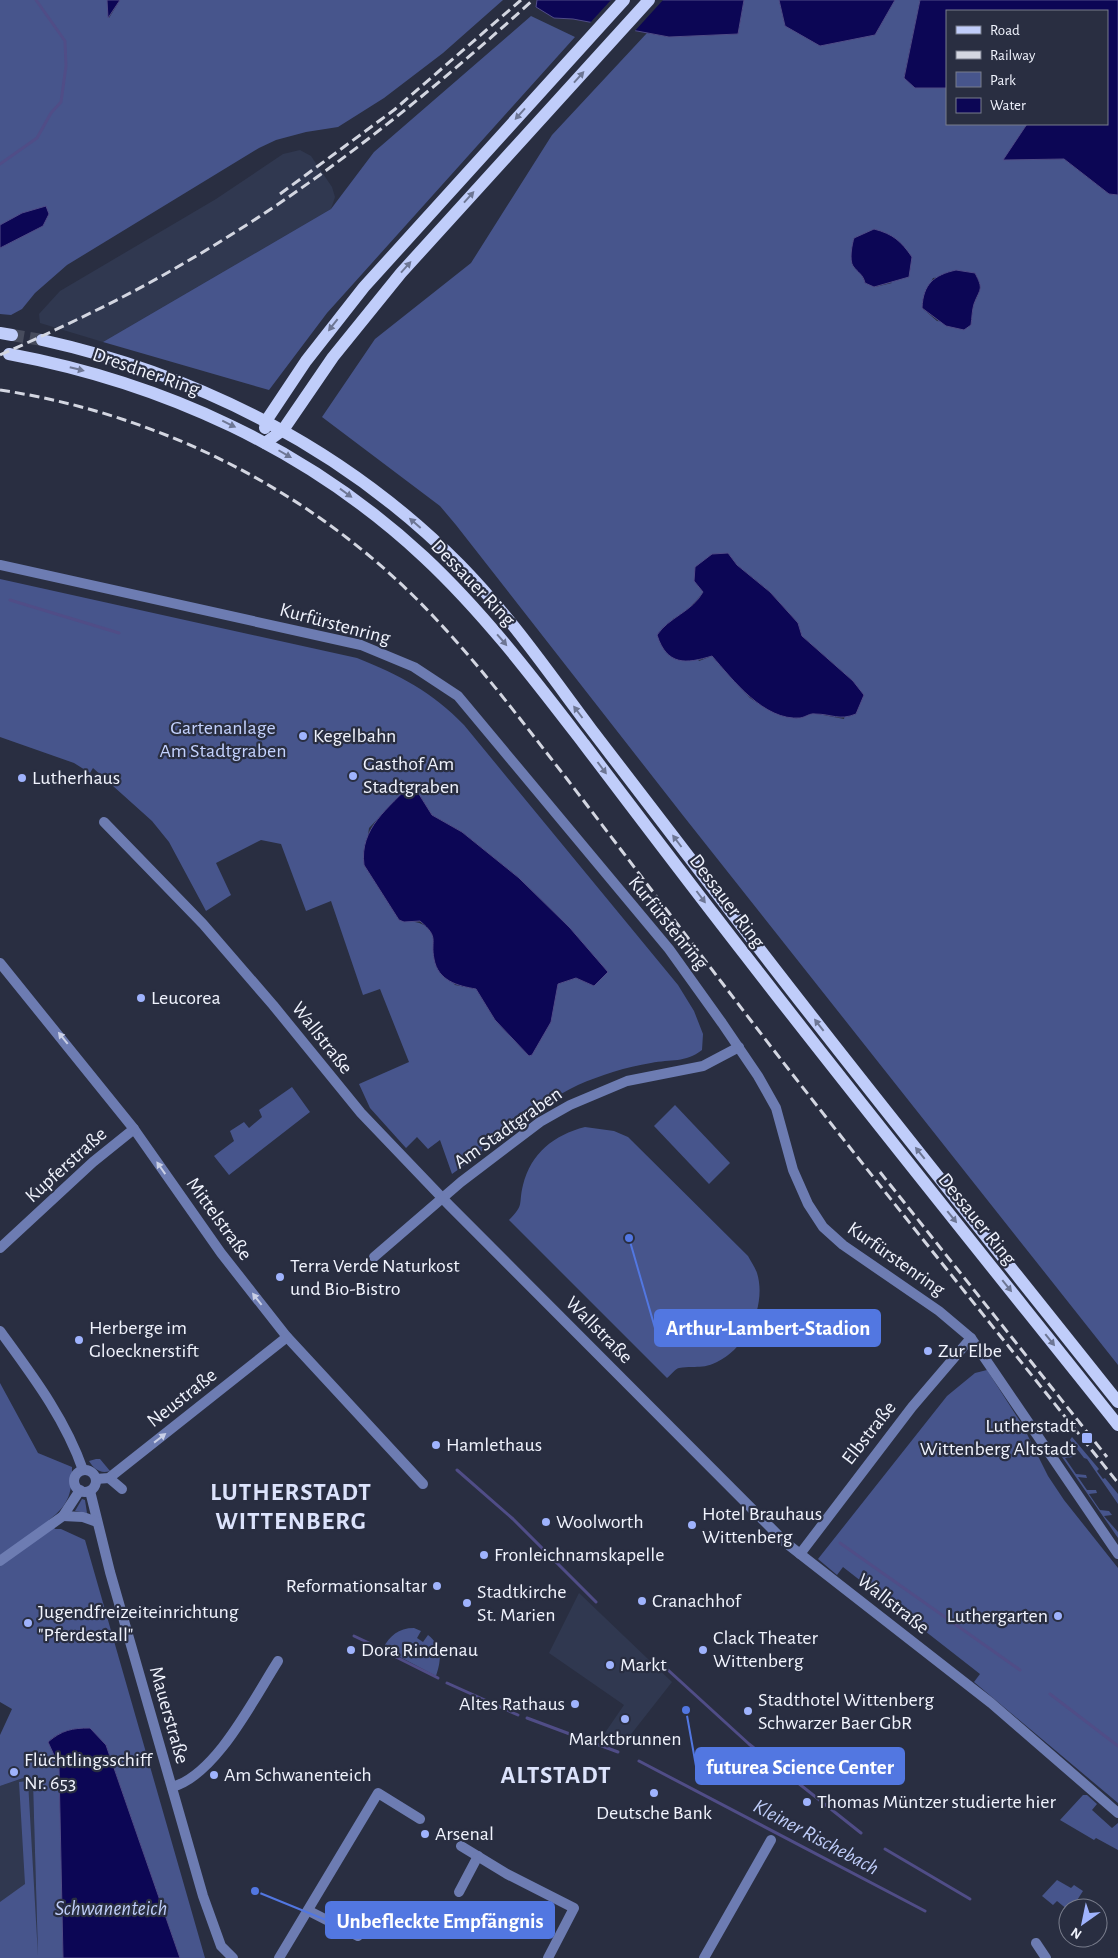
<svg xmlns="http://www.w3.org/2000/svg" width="1118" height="1958" viewBox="0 0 1118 1958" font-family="'Alegreya Sans',sans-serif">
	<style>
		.built { fill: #303850 }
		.green { fill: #47558c; fill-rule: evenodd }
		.water { fill: #0c0655; stroke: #504d87 }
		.pier { fill: #292e41 }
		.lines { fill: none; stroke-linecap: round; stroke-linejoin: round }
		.stream { stroke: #504d87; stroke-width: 3 }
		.primary-tunnel { stroke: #474c5d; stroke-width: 12; stroke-dasharray: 12 6; stroke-linecap: butt }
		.street { stroke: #6d7cb2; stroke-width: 10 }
		.primary { stroke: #c0cdfa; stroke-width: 12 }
		.rail { stroke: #d3d6e1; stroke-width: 3; stroke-dasharray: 10 5; stroke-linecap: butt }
		.oneway { fill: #6d7694 }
		.oneway2 { fill: #c9cfe6 }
		.poi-dot { fill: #9fb3fd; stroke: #292e41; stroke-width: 2 }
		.labels { text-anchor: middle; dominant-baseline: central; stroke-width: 4.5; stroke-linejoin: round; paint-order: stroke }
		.street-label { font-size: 20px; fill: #f0f3fd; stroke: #292e41 }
		.park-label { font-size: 20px; fill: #c4d2fe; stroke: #292e41 }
		.poi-label { font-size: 20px; fill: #f0f3fd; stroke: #292e41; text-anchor: start }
		.water-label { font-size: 21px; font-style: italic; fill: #bfcdf9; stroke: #292e41 }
		.district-label { font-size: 25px; font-weight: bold; letter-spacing: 1px; fill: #dce3fc; stroke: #292e41 }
		.leader { fill: none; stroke: #5277e1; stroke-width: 2 }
		.callout-dot { fill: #5277e1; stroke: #292e41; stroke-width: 2 }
		.callout { fill: #5277e1; stroke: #5277e1; stroke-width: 2 }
		.callout-label { font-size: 21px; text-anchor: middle; font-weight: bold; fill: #fff }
	</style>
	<rect width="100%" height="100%" fill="#292e41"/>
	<g class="built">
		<polygon points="300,150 311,156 332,187 335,197 331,209 103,342 40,323 39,314 60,291 216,199 283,154"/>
		<polygon points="579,1593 672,1682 621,1747 600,1740 624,1705 549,1653"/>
		<polygon points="26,1777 33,1783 38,1958 0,1958 0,1786"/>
	</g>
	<g class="green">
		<polygon points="0,0 107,0 109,18 120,0 503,0 443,53 384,98 338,127 306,132 276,140 259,148 67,265 35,293 22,309 11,315 0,314"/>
		<path d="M744 0H779L785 26 875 35 895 0H920L904 77 915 88H947V124H1027L1004 160 1064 159 1109 194 1118 195V1365L685 818 456 525 440 506 322 417 375 339 471 263 552 135 647 33 669 37 738 34ZM853 250 892 283 875 287 865 283C861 267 849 269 853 250ZM975 273C984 290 980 288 974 304 972 310 972 318 971 325L937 321 922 308 926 292 933 278ZM728 553 737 565 770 592 798 623 802 636 853 681 844 719 813 713 800 718 765 708 750 698 712 656 699 661 673 619C700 605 712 578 728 553Z"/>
		<polygon points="531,16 575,37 327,313 269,390 103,342 331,209 374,152"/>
		<path d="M0 579 357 658C400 675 432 692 464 725L678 985 694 1011 703 1034 702 1050C685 1063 671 1059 651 1063 626 1067 601 1075 578 1085 537 1104 489 1147 452 1174L440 1140 428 1149 417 1137 406 1148 370 1108 359 1084 409 1062 380 989 363 995 331 901 306 911 281 844 261 840 216 863 231 895 206 911 169 842 152 821 93 768 90 773 74 763 0 737ZM412 783 432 815 462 832 519 878 570 928 594 986 576 978 558 984 554 999 529 1056 495 1020 476 989 455 985 434 960C436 928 430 922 399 920L364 865 369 828Z"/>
		<polygon points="292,1087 310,1112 229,1175 214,1156 234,1141 230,1131 244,1122 249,1128 262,1117 259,1110"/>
		<polygon points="675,1105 730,1163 709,1184 654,1126"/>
		<path d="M585 1127 614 1131 628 1137 748 1256C751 1262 755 1267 757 1273 767 1305 747 1348 717 1362 701 1370 693 1365 679 1368 675 1369 671 1375 667 1378L509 1220C525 1204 518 1205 523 1185 531 1153 554 1135 585 1127Z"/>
		<polygon points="987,1370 1023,1426 1048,1476 1064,1500 1118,1568 1118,1803 974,1682 980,1674 843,1567 837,1575 818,1559 947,1396 975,1373"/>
		<path d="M0 1383 38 1453 72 1467C72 1492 70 1504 49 1520L55 1529H61L85 1540 205 1958H180L106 1745 89 1728C72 1729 61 1730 48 1742L59 1766 63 1958H0V1902L25 1884 19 1782 28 1781 38 1956 33 1783 26 1777 0 1786V1735L12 1709 0 1702Z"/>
		<polygon points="1072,1437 1099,1469 1097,1471 1103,1479 1105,1478 1118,1494 1118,1504 1087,1459 1084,1458 1070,1440"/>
		<polygon points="1065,1453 1072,1455 1073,1457 1065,1458 1076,1474 1086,1475 1087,1478 1078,1477 1087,1490 1096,1490 1097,1493 1089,1494 1100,1510 1109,1511 1112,1515 1104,1516 1118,1532 1118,1538 1062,1457"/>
		<path d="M96 1459H100L110 1471C100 1474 94 1469 89 1461Z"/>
		<polygon points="82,1499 85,1500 87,1513 75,1511"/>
		<path d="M414 1628 421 1631 417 1638 423 1642 428 1635C442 1646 442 1659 436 1676L383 1648C390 1636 398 1628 414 1628Z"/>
		<polygon points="1083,1795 1087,1795 1097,1804 1092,1810 1112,1828 1118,1823 1118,1850 1096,1838 1094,1840 1060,1820"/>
		<polygon points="1057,1880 1071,1888 1074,1885 1083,1891 1072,1908 1068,1910 1057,1901 1053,1905 1042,1896"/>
	</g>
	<g class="water">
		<polygon points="107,0 120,0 108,18"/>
		<polygon points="537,0 744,0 738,34 669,37 573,19 554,18 536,7"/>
		<polygon points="779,0 895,0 875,35 820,46 785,26"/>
		<polygon points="920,0 1118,0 1118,195 1109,194 1064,159 1003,160 1027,124 1107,124 1107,11 947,11 947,88 915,88 904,78"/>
		<polygon points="46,206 49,214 43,226 0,248 0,225 22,213"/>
		<path d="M874 229C893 234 901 241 912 257L909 277 874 287 865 283C863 274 858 273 853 266 849 260 852 244 854 238Z"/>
		<path d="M956 270 975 273C984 290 980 288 974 304 972 310 972 318 971 325L964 330 946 326 922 308C923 284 934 275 956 270Z"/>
		<path d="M728 553 737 565 770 592 798 623 802 636 853 681 864 695 856 714C839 721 832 714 815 714 810 713 806 717 800 718 764 721 733 680 712 656 686 664 667 666 657 635 669 617 692 612 703 592L694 581 695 567 712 554Z"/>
		<path d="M412 783 432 815 462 832 519 878 570 928 608 972 594 986 576 978 558 984 551 1022 532 1055 529 1056 495 1020 476 989C458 986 438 981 434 959 430 939 440 938 420 921L404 922 399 920 364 865C359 828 389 808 412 783Z"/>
		<path d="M90 1728 106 1745 180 1958H63L59 1766 48 1742C62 1730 72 1728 90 1728Z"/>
	</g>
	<polygon class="pier" points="611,0 663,0 633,33 589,24"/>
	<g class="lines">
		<g class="stream">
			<polyline points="0,164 37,138 51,113 61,102 66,66 65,41 36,0"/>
			<polyline points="10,600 119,633"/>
			<polyline points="457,1470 513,1519 596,1602"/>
			<polyline points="840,1543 1020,1670"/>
			<polyline points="354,1636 371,1644"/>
			<polyline points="380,1649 438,1678"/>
			<polyline points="668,1670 749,1744 861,1833"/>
			<polyline points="447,1683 518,1715"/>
			<polyline points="1050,1694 1118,1746"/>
			<polyline points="527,1718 618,1752"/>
			<polyline points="639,1761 925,1911"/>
			<polyline points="885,1849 970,1899"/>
		</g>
		<polyline class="primary-tunnel" points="12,335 42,340"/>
		<g class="street">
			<polyline points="0,565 361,645 414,667 458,696 669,949 722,1023 758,1076 776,1108 793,1170 808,1204 823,1227 843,1245 939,1311 971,1338 1118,1554"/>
			<polyline points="104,822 203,924 273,1005 361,1113 449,1205 786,1543 991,1703 1118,1813"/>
			<polyline points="0,963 134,1129 221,1253 287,1337 423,1484"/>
			<polyline points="0,1248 93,1162 134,1129"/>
			<polyline points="374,1257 461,1182 540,1122 570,1105 627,1081 703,1066 739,1047"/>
			<path d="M0 1331C32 1375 65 1418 83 1470"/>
			<circle cx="85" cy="1481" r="11"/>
			<polyline points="109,1478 122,1489"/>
			<polyline points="96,1479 109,1478 287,1337"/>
			<polyline points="90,1491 110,1572 203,1896 221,1946 233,1958"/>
			<polyline points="63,1516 83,1517 97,1522"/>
			<polyline points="800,1554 912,1407 971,1338"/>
			<polyline points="0,1561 63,1516 80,1490"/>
			<path d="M172 1787C216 1775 253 1700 278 1661"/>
			<polyline points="461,1846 507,1874 574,1908 548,1958"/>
			<polyline points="459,1892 478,1856"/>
			<polyline points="309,1911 358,1936"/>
			<polyline points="1036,1943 1046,1958"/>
			<polyline points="279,1958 378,1793 420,1819"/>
			<polyline points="704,1958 771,1840"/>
		</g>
		<g class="primary">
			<polyline points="0,333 12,335"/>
			<path d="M42 340C200 375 346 450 460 565 509 615 549 673 591 729 648 803 704 877 761 951 878 1103 999 1252 1118 1402"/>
			<path d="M9 354C164 383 308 449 424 557 484 613 534 679 584 744 640 818 696 892 753 965 873 1120 996 1272 1118 1425"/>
			<polyline points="265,428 266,421 306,361 364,287 624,0"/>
			<polyline points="265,443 283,430 333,357 401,273 649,0"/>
		</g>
		<g class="rail">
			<polyline points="280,194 394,110 521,0"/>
			<path d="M0 355C63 327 127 297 186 262 312 189 425 98 533 0"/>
			<path d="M0 390C165 415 320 495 434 617 482 668 524 724 567 779 629 860 690 941 752 1022 872 1178 996 1330 1118 1483"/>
			<polyline points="880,1172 1107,1457"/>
		</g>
	</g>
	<defs><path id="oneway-solid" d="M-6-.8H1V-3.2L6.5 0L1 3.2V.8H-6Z" transform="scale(1.25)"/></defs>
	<g class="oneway">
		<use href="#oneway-solid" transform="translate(579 77) rotate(-48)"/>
		<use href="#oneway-solid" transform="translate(520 114) rotate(132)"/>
		<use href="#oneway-solid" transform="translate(469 197) rotate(-48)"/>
		<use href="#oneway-solid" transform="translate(406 267) rotate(-48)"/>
		<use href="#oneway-solid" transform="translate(333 325) rotate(128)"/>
		<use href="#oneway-solid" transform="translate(77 369) rotate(14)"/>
		<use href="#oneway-solid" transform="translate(229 424) rotate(26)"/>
		<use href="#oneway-solid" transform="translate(285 454) rotate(30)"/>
		<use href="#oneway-solid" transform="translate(346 493) rotate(36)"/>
		<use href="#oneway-solid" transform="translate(415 523) rotate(-139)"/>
		<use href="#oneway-solid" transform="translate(502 640) rotate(49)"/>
		<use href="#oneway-solid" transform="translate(578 712) rotate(-127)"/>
		<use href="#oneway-solid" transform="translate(602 768) rotate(53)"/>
		<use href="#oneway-solid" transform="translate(677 841) rotate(-127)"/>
		<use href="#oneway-solid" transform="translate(701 897) rotate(53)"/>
		<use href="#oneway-solid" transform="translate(819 1025) rotate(-128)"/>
		<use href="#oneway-solid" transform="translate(920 1153) rotate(-129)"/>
		<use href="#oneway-solid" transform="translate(952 1217) rotate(51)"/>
		<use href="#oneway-solid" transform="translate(1007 1286) rotate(51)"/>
		<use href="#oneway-solid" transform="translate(1050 1340) rotate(51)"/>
	</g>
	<g class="oneway2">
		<use href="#oneway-solid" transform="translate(63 1038) rotate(-129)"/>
		<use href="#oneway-solid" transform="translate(161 1168) rotate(-125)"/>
		<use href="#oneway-solid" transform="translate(257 1299) rotate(-128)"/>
		<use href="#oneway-solid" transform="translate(160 1438) rotate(-38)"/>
	</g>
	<g class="poi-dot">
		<circle cx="303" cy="736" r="5"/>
		<circle cx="353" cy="776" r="5"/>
		<circle cx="22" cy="778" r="5"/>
		<circle cx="141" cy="998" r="5"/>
		<circle cx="280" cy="1277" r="5"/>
		<circle cx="79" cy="1340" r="5"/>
		<circle cx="928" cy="1351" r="5"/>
		<rect x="1081" y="1432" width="12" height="12" rx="2.5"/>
		<circle cx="436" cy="1445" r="5"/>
		<circle cx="546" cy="1522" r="5"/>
		<circle cx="692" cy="1525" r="5"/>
		<circle cx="484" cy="1555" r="5"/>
		<circle cx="437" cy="1586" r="5"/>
		<circle cx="642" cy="1601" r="5"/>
		<circle cx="467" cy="1603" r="5"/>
		<circle cx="1058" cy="1616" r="5"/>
		<circle cx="28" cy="1623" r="5"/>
		<circle cx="351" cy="1650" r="5"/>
		<circle cx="703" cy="1650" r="5"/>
		<circle cx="610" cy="1665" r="5"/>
		<circle cx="575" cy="1704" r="5"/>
		<circle cx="748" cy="1711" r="5"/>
		<circle cx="625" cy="1719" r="5"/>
		<circle cx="14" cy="1772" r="5"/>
		<circle cx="214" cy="1775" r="5"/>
		<circle cx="654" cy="1793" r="5"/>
		<circle cx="807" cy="1802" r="5"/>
		<circle cx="425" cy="1834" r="5"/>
	</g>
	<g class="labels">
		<g class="street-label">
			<text transform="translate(146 372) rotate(19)">Dresdner Ring</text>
			<text transform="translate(473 583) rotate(46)">Dessauer Ring</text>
			<text transform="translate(335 624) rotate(15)">Kurfürstenring</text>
			<text transform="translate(727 901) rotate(53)">Dessauer Ring</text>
			<text transform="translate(668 923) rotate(51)">Kurfürstenring</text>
			<text transform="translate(322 1038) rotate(52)">Wallstraße</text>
			<text transform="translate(508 1128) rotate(-35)">Am Stadtgraben</text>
			<text transform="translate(66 1165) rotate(-42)">Kupferstraße</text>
			<text transform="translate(219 1219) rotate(54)">Mittelstraße</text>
			<text transform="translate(977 1219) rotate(51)">Dessauer Ring</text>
			<text transform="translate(896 1259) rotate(35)">Kurfürstenring</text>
			<text transform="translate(599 1330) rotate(45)">Wallstraße</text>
			<text transform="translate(182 1398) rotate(-38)">Neustraße</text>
			<text transform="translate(869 1433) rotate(-52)">Elbstraße</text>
			<text transform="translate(893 1604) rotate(38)">Wallstraße</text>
			<text transform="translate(169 1715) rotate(74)">Mauerstraße</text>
		</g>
		<g class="park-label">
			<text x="223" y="728">Gartenanlage<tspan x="223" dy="23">Am Stadtgraben</tspan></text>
		</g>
		<g class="poi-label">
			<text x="313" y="736">Kegelbahn</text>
			<text x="363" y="764">Gasthof Am<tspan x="363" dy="23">Stadtgraben</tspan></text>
			<text x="32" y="778">Lutherhaus</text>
			<text x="151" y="998">Leucorea</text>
			<text x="290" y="1266">Terra Verde Naturkost<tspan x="290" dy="23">und Bio-Bistro</tspan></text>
			<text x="89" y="1328">Herberge im<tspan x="89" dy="23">Gloecknerstift</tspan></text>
			<text x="938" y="1351">Zur Elbe</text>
			<text x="1076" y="1426" text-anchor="end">Lutherstadt<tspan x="1076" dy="23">Wittenberg Altstadt</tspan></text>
			<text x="446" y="1445">Hamlethaus</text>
			<text x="702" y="1514">Hotel Brauhaus<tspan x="702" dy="23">Wittenberg</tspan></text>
			<text x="556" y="1522">Woolworth</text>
			<text x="494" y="1555">Fronleichnamskapelle</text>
			<text x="427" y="1586" text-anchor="end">Reformationsaltar</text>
			<text x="477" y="1592">Stadtkirche<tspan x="477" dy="23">St. Marien</tspan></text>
			<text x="652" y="1601">Cranachhof</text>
			<text x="38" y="1612">Jugendfreizeiteinrichtung<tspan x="38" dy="23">"Pferdestall"</tspan></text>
			<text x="1048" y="1616" text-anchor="end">Luthergarten</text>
			<text x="713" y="1638">Clack Theater<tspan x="713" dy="23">Wittenberg</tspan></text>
			<text x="361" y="1650">Dora Rindenau</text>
			<text x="620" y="1665">Markt</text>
			<text x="758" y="1700">Stadthotel Wittenberg<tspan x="758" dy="23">Schwarzer Baer GbR</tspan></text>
			<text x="565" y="1704" text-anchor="end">Altes Rathaus</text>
			<text x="625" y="1739" text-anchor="middle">Marktbrunnen</text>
			<text x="24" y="1760">Flüchtlingsschiff<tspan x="24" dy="23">Nr. 653</tspan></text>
			<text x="224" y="1775">Am Schwanenteich</text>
			<text x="817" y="1802">Thomas Müntzer studierte hier</text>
			<text x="654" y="1813" text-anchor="middle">Deutsche Bank</text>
			<text x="435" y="1834">Arsenal</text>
		</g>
		<g class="water-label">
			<text transform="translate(816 1837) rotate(28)">Kleiner Rischebach</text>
			<text x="111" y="1908">Schwanenteich</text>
		</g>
		<g class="district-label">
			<text x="291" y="1492">LUTHERSTADT<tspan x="291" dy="29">WITTENBERG</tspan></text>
			<text x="556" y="1775">ALTSTADT</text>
		</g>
	</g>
	<path class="leader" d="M629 1238L655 1328M686 1710L696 1766M255 1891L326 1920"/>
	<g class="callout-dot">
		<circle cx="629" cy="1238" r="5"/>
		<circle cx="686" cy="1710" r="5"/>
		<circle cx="255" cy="1891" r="5"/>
	</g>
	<g class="callout">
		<rect x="655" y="1310" width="225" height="36" rx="5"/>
		<rect x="696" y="1748" width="208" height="36" rx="5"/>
		<rect x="326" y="1902" width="228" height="36" rx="5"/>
	</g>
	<g class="callout-label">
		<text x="768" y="1335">Arthur-Lambert-Stadion</text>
		<text x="800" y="1774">futurea Science Center</text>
		<text x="440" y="1928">Unbefleckte Empfängnis</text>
	</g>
	<rect x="946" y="10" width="162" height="115" fill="#292e41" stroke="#797d8c"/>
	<rect x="956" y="26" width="25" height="8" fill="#c0cdfa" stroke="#797d8c"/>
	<text x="990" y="35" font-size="15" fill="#f0f3fd">Road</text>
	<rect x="956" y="51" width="25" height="8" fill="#d3d6e1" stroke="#797d8c"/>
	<text x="990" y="60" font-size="15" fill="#f0f3fd">Railway</text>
	<rect x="956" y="72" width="25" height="15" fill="#47558c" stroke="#797d8c"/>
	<text x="990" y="85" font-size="15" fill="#f0f3fd">Park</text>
	<rect x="956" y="98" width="25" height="15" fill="#0c0655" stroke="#797d8c"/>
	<text x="990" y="110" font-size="15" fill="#f0f3fd">Water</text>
	<g transform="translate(1083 1923) rotate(213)"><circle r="24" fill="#292e41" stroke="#797d8c"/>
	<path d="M0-4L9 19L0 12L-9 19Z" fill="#9fb3fd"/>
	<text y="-8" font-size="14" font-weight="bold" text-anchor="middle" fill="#f0f3fd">N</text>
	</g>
</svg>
